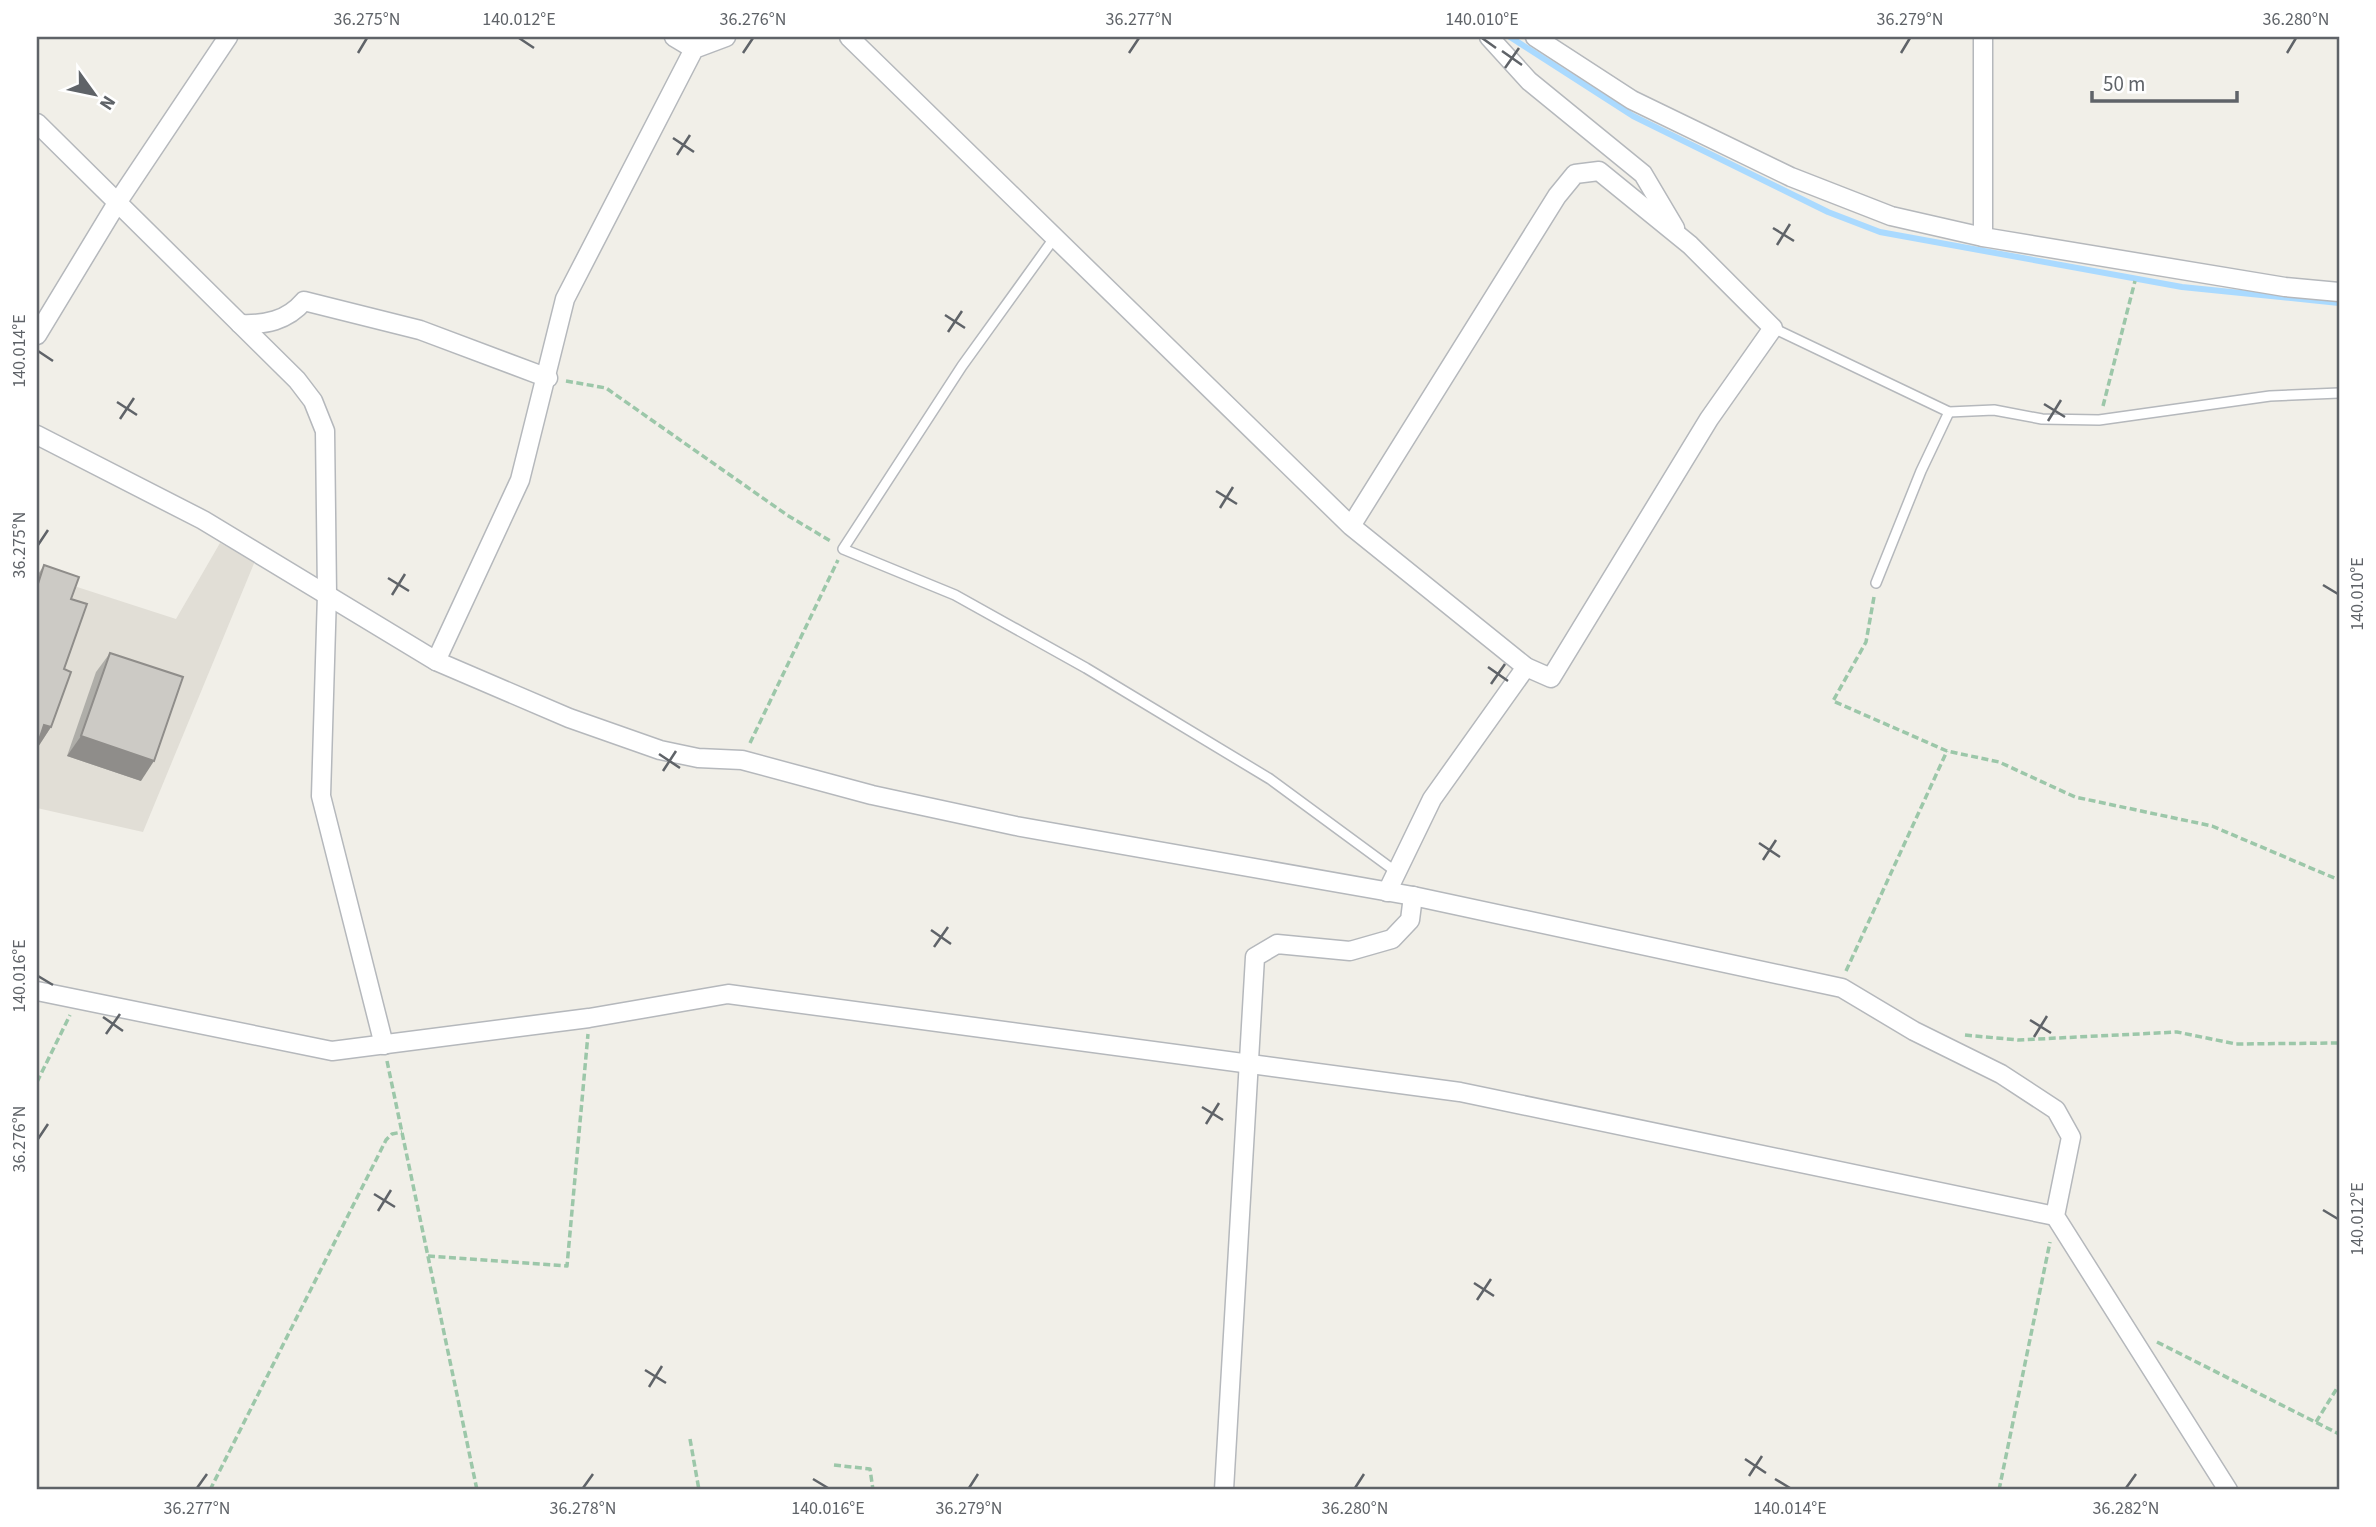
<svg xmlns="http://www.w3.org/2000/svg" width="2376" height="1527" viewBox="0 0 2376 1527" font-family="'Source Sans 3',sans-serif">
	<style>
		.education { fill: #e1ded6 }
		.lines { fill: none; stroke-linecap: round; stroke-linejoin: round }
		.stream { stroke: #aadaff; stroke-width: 6 }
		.service-casing { stroke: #b5b8bc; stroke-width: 12 }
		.minor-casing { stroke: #b5b8bc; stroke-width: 21 }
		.path { stroke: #9cc7a9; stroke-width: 3.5; stroke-dasharray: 7 3.5; stroke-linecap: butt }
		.service { stroke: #fff; stroke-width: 9 }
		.minor { stroke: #fff; stroke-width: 18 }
		.wall { fill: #afaea9 }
		.shaded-wall { fill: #8f8d8a }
		.building { fill: #cccac5; stroke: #8f8d8a; stroke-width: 2 }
		.ticks { fill: none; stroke: #5f6368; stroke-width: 2.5 }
		.neatline { fill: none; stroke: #5f6368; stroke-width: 2.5 }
		.ticks-label { font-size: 18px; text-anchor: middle; fill: #5f6368 }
	</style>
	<rect width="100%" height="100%" fill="#f1efe8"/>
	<polygon class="education" points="220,543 255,561 143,832 37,808 37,574 176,619"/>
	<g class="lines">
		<polyline class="stream" points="1510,37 1633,116 1828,212 1880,232 2182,287 2339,303"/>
		<g class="service-casing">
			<g id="service">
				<polyline points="1055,237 962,366 843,549 955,595 1086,668 1270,779 1395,871"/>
				<polyline points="1773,328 1949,412 1994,410 2042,419 2099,420 2270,396 2339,393"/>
				<polyline points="1876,583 1921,471 1949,412"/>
			</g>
		</g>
		<g class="minor-casing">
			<g id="minor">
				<polyline points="674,37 694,49"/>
				<polyline points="849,37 1351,526 1526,667 1551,678 1709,419 1773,328 1690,245 1599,171 1575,174 1557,196 1351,526"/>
				<polyline points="1489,37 1529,81 1643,174 1675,228"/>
				<polyline points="1535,37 1632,100 1791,177 1891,216 1983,237 2285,287 2339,292"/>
				<polyline points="1983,37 1983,237"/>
				<polyline points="37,123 297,380 313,401 325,431 327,594 321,796 384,1045"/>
				<path d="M240 324C265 325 287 321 304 301L420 330 548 378"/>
				<polyline points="37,335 117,203 228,37"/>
				<polyline points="37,435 203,520 436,661 569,718 660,750 698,758 742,760 872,795 1016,826 1413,896 1842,988 1914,1031 2001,1074 2056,1110 2071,1137 2055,1216 2228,1490"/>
				<polyline points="436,661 520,480 565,299 694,49 726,37"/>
				<polyline points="1387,892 1432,799 1526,667"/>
				<polyline points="37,991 332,1051 589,1018 728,994 1460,1092 2055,1216"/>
				<polyline points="1224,1490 1255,957 1277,944 1350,951 1392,939 1410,920 1413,896"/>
			</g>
		</g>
		<g class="path">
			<polyline points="566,381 606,388 787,515 832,542"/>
			<polyline points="2103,406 2135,281"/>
			<polyline points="1874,597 1866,642 1833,701 1947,751 1999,762 2075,797 2212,826 2339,880"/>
			<polyline points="750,743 838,560"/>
			<polyline points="1846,971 1947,751"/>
			<polyline points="1965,1035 2018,1040 2177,1032 2236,1044 2339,1043"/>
			<polyline points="387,1061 477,1490"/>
			<polyline points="37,1082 70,1015"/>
			<polyline points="428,1256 567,1266 588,1034"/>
			<polyline points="2157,1342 2339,1434"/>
			<polyline points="2316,1422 2339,1385"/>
			<polyline points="690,1439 699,1490"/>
			<polyline points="834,1465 870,1469 873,1490"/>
			<polyline points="210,1490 386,1140 392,1134 402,1132"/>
			<polyline points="1999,1490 2050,1242"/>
		</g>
		<use href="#service" class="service"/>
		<use href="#minor" class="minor"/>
	</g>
	<g class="wall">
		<polygon points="44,565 71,599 64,669 51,727 38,747 37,576"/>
		<polygon points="110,653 141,781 67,756 96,672"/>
	</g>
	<g class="shaded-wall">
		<polygon points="44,725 51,727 38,747 37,747"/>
		<polygon points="81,736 154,761 141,781 67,756"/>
	</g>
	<g class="building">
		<polygon points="44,565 79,577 71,599 87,604 64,669 71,672 51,727 44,725 37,746 37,587"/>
		<polygon points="110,653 183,677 154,761 81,736"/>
	</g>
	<path class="ticks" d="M519 38 534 48M1482 38 1496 48M1502 51 1522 65M358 53 367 38M743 53 753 38M1129 53 1139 38M1901 53 1910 38M2287 53 2296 38M1505 68 1519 48M673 138 694 152M677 155 690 135M1773 228 1794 241M1777 245 1790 224M945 315 965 328M948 332 962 311M38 351 53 361M117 402 137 415M2044 404 2065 417M120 419 134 398M2048 421 2061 400M1216 491 1237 504M1220 508 1233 487M38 545 48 530M388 578 409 591M2323 585 2338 594M392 595 405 574M1488 667 1508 681M1491 684 1505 664M659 754 680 768M663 771 676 751M1759 843 1780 857M1763 860 1776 840M931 930 951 944M934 947 948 927M38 976 53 985M103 1017 123 1031M2030 1020 2051 1033M106 1034 120 1014M2034 1037 2047 1016M1202 1107 1223 1120M1206 1124 1219 1103M38 1139 48 1124M374 1194 395 1207M2323 1210 2338 1219M378 1211 391 1190M1474 1283 1494 1296M1477 1300 1491 1279M645 1370 666 1383M649 1387 662 1366M1745 1459 1766 1473M1749 1476 1762 1456M813 1479 828 1488M1775 1479 1790 1488M197 1488 207 1474M583 1488 593 1474M969 1488 978 1474M1355 1488 1364 1474M2126 1488 2136 1474"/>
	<rect width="2376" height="1527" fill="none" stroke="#ffffff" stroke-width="77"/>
	<g transform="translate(94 94) rotate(123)" stroke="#ffffff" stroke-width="5" paint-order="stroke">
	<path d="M0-5L12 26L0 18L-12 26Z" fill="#5f6368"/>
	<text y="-10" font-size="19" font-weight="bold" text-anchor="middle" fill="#5f6368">N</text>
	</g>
	<path d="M2092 91v10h145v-10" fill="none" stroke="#5f6368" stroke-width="3.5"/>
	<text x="2103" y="91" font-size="21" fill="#5f6368" stroke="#ffffff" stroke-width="5" paint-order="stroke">50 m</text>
	<rect x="38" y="38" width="2300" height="1450" class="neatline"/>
	<g class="ticks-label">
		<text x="367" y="25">36.275°N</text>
		<text x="519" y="25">140.012°E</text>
		<text x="753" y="25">36.276°N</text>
		<text x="1139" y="25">36.277°N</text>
		<text x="1482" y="25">140.010°E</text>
		<text x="1910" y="25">36.279°N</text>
		<text x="2296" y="25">36.280°N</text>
		<text transform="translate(19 351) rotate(-90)" y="6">140.014°E</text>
		<text transform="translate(19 545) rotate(-90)" y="6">36.275°N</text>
		<text transform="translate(2357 594) rotate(-90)" y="6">140.010°E</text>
		<text transform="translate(19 976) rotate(-90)" y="6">140.016°E</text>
		<text transform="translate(19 1139) rotate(-90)" y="6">36.276°N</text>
		<text transform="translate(2357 1219) rotate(-90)" y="6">140.012°E</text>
		<text x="197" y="1514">36.277°N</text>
		<text x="583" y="1514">36.278°N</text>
		<text x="828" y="1514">140.016°E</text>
		<text x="969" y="1514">36.279°N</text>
		<text x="1355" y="1514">36.280°N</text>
		<text x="1790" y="1514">140.014°E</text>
		<text x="2126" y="1514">36.282°N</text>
	</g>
</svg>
